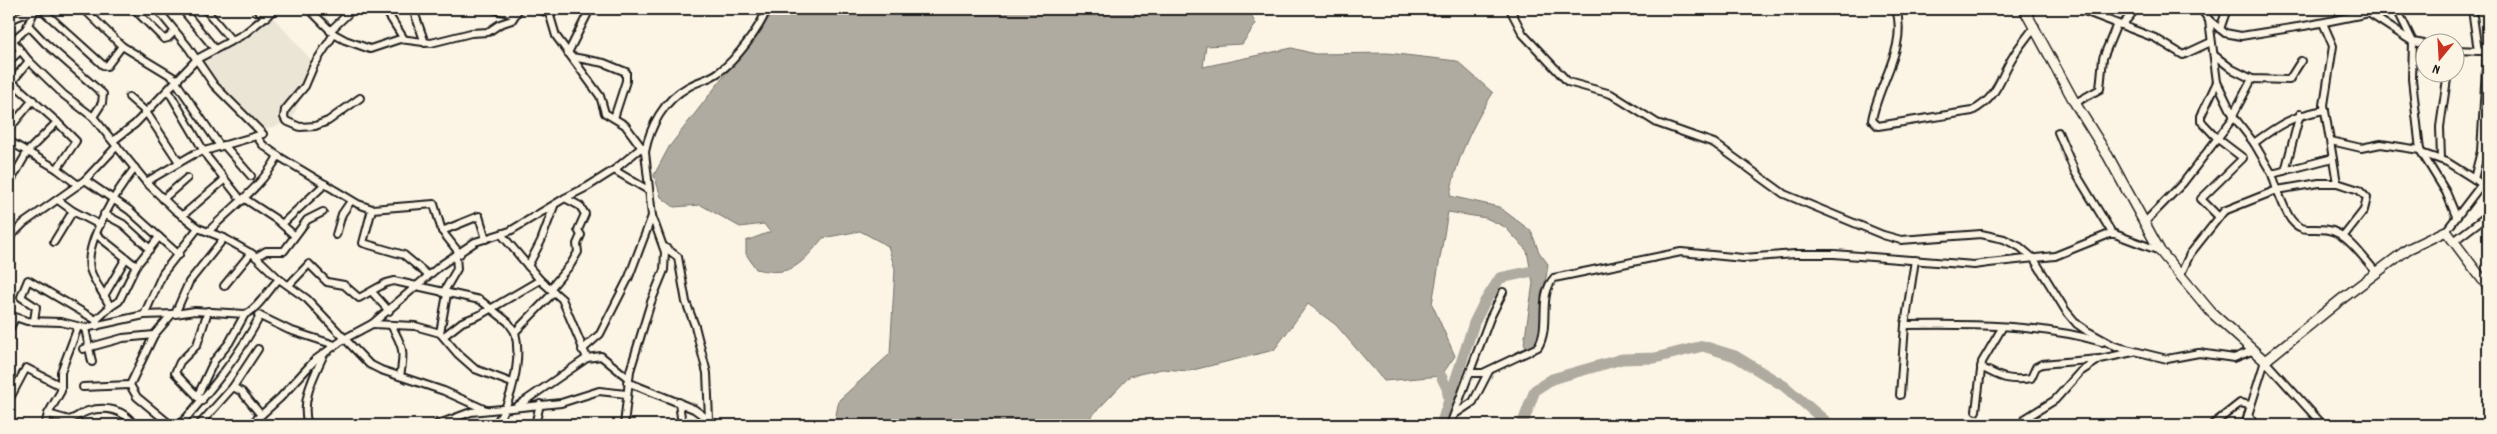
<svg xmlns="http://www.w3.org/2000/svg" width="2497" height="434" viewBox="0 0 2497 434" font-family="Dekko,sans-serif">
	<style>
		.built { fill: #ebe5d6 }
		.water { fill: #b0aba1; stroke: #75726c }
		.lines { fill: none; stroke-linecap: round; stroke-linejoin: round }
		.river { stroke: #b0aba1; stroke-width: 11 }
		.street-casing { stroke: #1c1c1c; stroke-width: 10 }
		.secondary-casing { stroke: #1c1c1c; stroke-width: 12 }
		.street { stroke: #fcf5e5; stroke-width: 6 }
		.secondary { stroke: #fcf5e5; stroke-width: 9 }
	</style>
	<rect width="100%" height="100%" fill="#fcf5e5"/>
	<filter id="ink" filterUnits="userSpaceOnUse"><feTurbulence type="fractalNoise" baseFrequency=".02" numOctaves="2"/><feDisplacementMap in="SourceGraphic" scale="10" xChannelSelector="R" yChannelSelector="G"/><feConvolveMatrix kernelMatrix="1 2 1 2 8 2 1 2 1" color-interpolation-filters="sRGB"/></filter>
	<g filter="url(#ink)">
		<polygon class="built" points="272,16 315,64 293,117 277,126 261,130 216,86 199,60 244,36"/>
		<path class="water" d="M776 9H1247L1256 24 1242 44 1206 46 1203 67 1292 48 1315 54 1388 53 1457 61 1493 93C1473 124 1456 159 1450 196L1499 207 1531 231 1539 252 1548 264C1547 275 1544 285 1543 296 1541 315 1548 333 1534 348L1528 349 1524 344 1533 283 1527 251 1505 227 1486 218 1448 212 1432 304 1455 356 1441 376 1384 381 1336 325 1308 304 1274 350 1189 371 1162 369 1130 376 1083 425H834L839 400 890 354 895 269 888 246 860 231 823 238C802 263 792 278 756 269L746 254V241L770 232 764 224 740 227 701 205 674 207 661 197 654 175 669 147Z"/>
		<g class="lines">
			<g class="river">
				<polyline points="1441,376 1447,388 1449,401"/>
				<polyline points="1441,425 1474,323 1484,303 1500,278 1542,269"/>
				<polyline points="1522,425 1535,390 1552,379 1622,359 1655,358 1703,346 1735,356 1784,386 1830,425"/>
			</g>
			<g class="street-casing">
				<g id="street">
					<polyline points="41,9 103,65 107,66 122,46 84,9"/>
					<polyline points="134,9 164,39 168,38 175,31"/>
					<polyline points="182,9 215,49"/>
					<polyline points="205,9 232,41"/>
					<polyline points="256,9 267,17"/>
					<polyline points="309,9 334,34 345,40 370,49 400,39 431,43 471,33 488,32 500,24 512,20 519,9"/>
					<polyline points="385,9 404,39"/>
					<polyline points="413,9 425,43"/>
					<polyline points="493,9 515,15"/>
					<polyline points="536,9 549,13 562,9"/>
					<polyline points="548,9 556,36 600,96 605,113 625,125 645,152 652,216 665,252 664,270 651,302 630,371 624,425"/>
					<polyline points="1510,9 1523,34 1568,82 1611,94 1657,123 1714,143 1784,194 1883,235 1901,240 1981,234 2004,239 2020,247 2034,259 2066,311 2077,324 2087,331 2116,347"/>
					<path d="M1896 9C1908 48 1878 83 1872 120L1878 126 1972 111C1999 97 1999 78 2014 55 2020 45 2028 36 2035 26"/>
					<polyline points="2079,9 2155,38 2183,55 2211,42"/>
					<polyline points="2201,9 2209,20 2225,33 2241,36 2310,25 2389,9"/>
					<polyline points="2351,9 2370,14 2413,42 2424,44"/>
					<polyline points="2397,9 2413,42 2412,79 2420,150 2446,192 2456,216"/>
					<polyline points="2472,9 2478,51"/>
					<polyline points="9,20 35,10"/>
					<polyline points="2323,23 2333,46 2324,105 2337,183 2319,183 2277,190 2272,174 2333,158"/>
					<polyline points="28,25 45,43 103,94 102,103 93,117"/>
					<polyline points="2122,25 2136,9"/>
					<polyline points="2220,29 2227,9"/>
					<polyline points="330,31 353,9"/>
					<polyline points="334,34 314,65 305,86 285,110 284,117 286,121 300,127 315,126 328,121 360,98"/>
					<polyline points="9,36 29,61 64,95 93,117 146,182 175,210 198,228 224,238 254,255 279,279 307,299 369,364 381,370 444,391 486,410"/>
					<polyline points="12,41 26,29 34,12"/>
					<polyline points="122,46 178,80"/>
					<polyline points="2454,50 2482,51"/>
					<polyline points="568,53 590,9"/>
					<polyline points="2214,55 2232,69 2252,79 2289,80 2301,61"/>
					<polyline points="572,57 604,63 626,72 626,81 614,118"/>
					<polyline points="9,61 20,51"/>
					<polyline points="176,82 220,146"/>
					<polyline points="2217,82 2201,116 2201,121 2218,139 2243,158 2201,199 2219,217"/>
					<polyline points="10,84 29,61"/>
					<polyline points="168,90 208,158 242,201"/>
					<polyline points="129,97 146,112 179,162"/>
					<polyline points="2075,103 2100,89 2103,58 2117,24"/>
					<polyline points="2233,115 2252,79"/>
					<polyline points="2234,117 2254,143 2272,174"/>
					<polyline points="57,122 76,141 57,169"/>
					<polyline points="9,129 33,100"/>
					<polyline points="2058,132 2075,172 2112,233"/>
					<polyline points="257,137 263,145 278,156 358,204 372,209 434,204 442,231 460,254"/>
					<polyline points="9,141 57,169 78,185"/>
					<polyline points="113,141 135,124 197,59 244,34 275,9"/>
					<polyline points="2331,141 2361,148 2381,144 2420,150"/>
					<path d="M2254 143C2278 125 2294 115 2325 110"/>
					<polyline points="224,145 251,176"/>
					<path d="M645 152C650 126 664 100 688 87 698 81 710 79 719 72 736 60 760 28 767 9"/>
					<polyline points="2424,154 2447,162 2482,184"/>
					<polyline points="2441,159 2440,127 2448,72"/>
					<polyline points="614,170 648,190"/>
					<polyline points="2285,171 2300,114"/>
					<polyline points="2474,179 2481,151 2487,52"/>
					<polyline points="85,180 129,210 179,255"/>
					<polyline points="146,182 194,154 263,134 214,85 188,47 157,9"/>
					<polyline points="2337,183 2359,190 2367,198 2364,210 2343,237"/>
					<polyline points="9,184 28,151 57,122 12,82"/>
					<polyline points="163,199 187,178"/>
					<polyline points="245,199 277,220 294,235"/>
					<polyline points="58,200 73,211 100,225"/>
					<polyline points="372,209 363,243 404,255 428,275"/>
					<polyline points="104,214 123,224 150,249"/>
					<polyline points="182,216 224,180"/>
					<polyline points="2144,223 2183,183 2234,117 2217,82 2209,20"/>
					<polyline points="282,224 325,184"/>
					<path d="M209 231C233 206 261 188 278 156"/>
					<polyline points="442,231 479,216 486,239"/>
					<polyline points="2446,231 2488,176"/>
					<polyline points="97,235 136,266"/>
					<polyline points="336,235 342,214 351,201"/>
					<polyline points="502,235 540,280 562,299 587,358"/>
					<polyline points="9,238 24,223 85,180 117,146"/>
					<polyline points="2454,241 2488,215"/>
					<polyline points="54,242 73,211"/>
					<polyline points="663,246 678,257 686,302 695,326 707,373 709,419"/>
					<polyline points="256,257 266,251 284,251 307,220 323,212"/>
					<polyline points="528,266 541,241 554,206"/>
					<path d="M2180 276 2190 254 2224 211 2277 190C2284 204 2289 230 2309 229 2320 229 2329 228 2339 234 2353 242 2365 260 2377 273"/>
					<polyline points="289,285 309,264 327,282 344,285 359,298 386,283 394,281 480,300 508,322 515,332"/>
					<polyline points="224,286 251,253"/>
					<polyline points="550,289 571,264 578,252 577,244 581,235 578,230 585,214 580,206 565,198"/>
					<polyline points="372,292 389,311"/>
					<polyline points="443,293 457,269 456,256"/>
					<polyline points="104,296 126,258"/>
					<polyline points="110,307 119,301 136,266 159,237"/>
					<polyline points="175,314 189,282 224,238"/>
					<path d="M9 315 27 321 61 322 85 328 144 315 175 314 195 311 245 314C257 310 269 289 279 279"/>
					<polyline points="144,315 163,273 198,228"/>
					<polyline points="258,315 289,330 335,345"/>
					<polyline points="34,321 36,307 21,297 28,280 96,320"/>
					<polyline points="372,324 415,326 440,333 458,354 475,369 512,383"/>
					<path d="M391 325C403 346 405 352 400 376"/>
					<path d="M1905 325C1970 324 2040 324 2102 342"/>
					<path d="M97 326 96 320 110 307C105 294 94 283 90 269 84 242 118 189 135 168"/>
					<polyline points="85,328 92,362"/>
					<polyline points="9,330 15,318"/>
					<polyline points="440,333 447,294"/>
					<polyline points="444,336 462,322 480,315 540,280"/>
					<polyline points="2114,346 2167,359 2199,353 2234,358 2254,350"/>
					<polyline points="83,349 123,338 154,335"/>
					<polyline points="582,350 600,334 629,277 652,216"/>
					<path d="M1981 367C1999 377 2010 382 2031 378L2036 367 2042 364 2099 359"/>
					<path d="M1470 373H1483L1538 347C1551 326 1537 297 1554 278L1681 252 1743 258 1795 254H1834L1974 265 1989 263 2055 256 2112 233 2160 251"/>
					<polyline points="627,382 694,409 716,425"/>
					<polyline points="83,387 130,385"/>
					<polyline points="233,387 242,392 261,415"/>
					<polyline points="1900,395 1905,325 1915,260"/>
					<polyline points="197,397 214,361 229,343 245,314"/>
					<polyline points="9,400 26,368 61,386"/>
					<polyline points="202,401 175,373 180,362 197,345 208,311"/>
					<polyline points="679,402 682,425"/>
					<polyline points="516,407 587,358 601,356 628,378"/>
					<polyline points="1976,411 1982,362 2002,328"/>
					<path d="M48 414 69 420C76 418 81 413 88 411 105 406 124 409 134 425"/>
					<polyline points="1455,414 1473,402 1489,371"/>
					<polyline points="45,425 48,414 61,391 61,372 78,327"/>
					<polyline points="171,425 137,397 130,385 154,335 172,314"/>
					<path d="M180 425C210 391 239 356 260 316"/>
					<polyline points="199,425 233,387 258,349"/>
					<polyline points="250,425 280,398 315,360 344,339 372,324 441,265 475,242 510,231 565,198 587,187 614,170 642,147"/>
					<path d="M308 425C300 401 314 376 324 354"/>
					<polyline points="436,425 471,412 561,403 599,391 626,394"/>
					<path d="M495 425C512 403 522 359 515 332L554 292"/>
					<polyline points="535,425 540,404"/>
					<polyline points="1450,425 1490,318 1503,292"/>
					<polyline points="2022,425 2026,418 2055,400 2080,372 2100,359 2133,352"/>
					<polyline points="2212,425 2240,403 2250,405"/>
					<polyline points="2245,425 2248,415"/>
					<polyline points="2255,425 2248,415 2265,361 2323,425"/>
				</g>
			</g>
			<g class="secondary-casing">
				<polyline id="secondary" points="2024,9 2075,103 2108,156 2160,251 2211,312 2265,361 2343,298 2408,249 2446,231 2488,287"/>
			</g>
			<use href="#street" class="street"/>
			<use href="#secondary" class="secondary"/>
		</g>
	</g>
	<rect width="2497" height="434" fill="none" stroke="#fcf5e5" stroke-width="30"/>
	<rect x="15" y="15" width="2467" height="404" fill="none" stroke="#1c1c1c" stroke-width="2" filter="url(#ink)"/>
	<g transform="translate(2440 58) rotate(198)"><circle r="24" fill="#fcf5e5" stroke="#a29e95"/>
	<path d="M0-4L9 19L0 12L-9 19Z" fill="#c8321e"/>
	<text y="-8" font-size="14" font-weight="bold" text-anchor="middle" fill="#1c1c1c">N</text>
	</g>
</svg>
